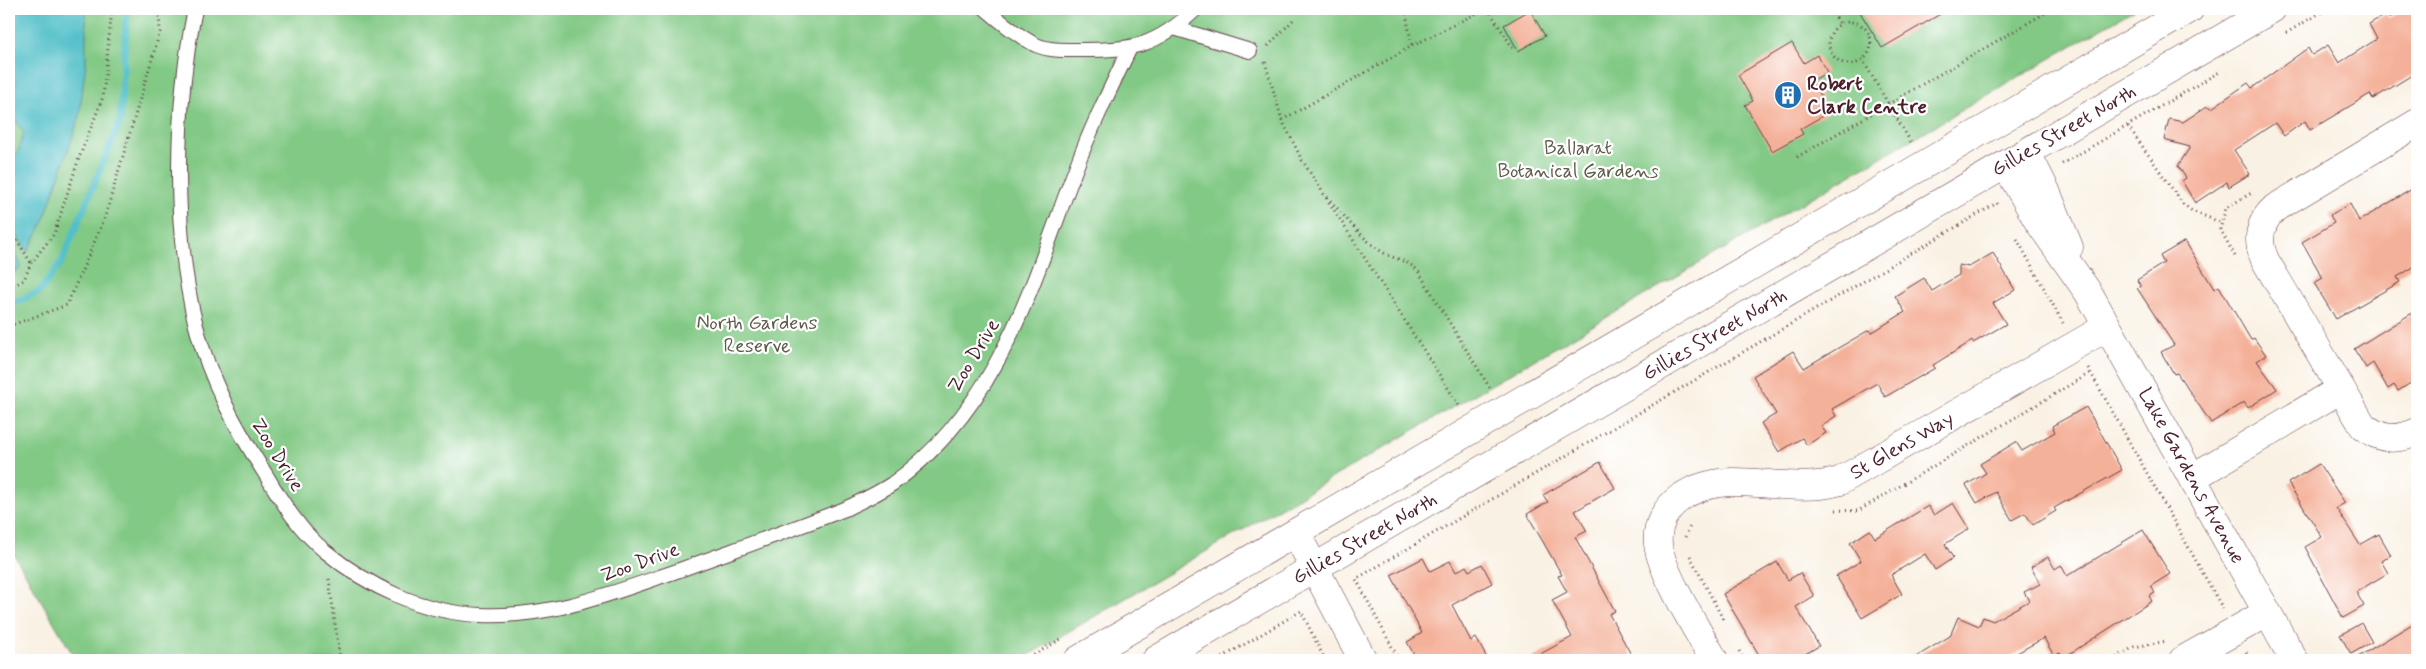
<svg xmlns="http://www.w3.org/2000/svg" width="2426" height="669" viewBox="0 0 2426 669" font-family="Mynerve,sans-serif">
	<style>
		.green { fill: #82c985; stroke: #667458 }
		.water { fill: #52c0c9; stroke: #4e707a }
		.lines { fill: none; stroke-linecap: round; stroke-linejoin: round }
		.stream { stroke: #52c0c9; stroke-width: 7 }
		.building { fill: #f4b19a }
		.lane-casing { stroke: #643e47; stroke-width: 16 }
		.street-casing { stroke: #643e47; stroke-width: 29 }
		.secondary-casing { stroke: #643e47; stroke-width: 29 }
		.path { stroke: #643e47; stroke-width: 3; stroke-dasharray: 1 4; stroke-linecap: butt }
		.lane { stroke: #fff; stroke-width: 14 }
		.street { stroke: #fff; stroke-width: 28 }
		.secondary { stroke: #fff; stroke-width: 28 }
		.labels { text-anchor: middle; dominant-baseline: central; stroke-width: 4.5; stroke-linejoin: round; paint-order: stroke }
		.poi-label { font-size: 20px; font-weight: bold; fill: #4a1f2b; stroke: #fff; text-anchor: start }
		.street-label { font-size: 20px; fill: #4a1f2b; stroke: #fff }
		.park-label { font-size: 20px; fill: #5e5a4a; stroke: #fff }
	</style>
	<rect width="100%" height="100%" fill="#fff"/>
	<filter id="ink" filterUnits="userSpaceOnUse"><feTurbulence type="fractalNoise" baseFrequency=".02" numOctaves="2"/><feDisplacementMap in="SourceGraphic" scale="10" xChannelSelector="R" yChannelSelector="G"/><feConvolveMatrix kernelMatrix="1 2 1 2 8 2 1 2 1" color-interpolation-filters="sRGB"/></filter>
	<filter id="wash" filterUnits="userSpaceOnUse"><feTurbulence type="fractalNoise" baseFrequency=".0096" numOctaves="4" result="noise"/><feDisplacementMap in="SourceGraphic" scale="20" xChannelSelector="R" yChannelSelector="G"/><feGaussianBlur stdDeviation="1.12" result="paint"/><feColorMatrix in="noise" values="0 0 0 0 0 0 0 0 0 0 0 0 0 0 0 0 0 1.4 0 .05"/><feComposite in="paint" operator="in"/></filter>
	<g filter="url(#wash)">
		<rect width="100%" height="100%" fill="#f9f1e3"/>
		<polygon class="green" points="9,9 2135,9 1020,660 76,660 9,546"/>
		<g class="water">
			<polygon points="9,9 86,9 86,62 79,118 43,223 27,252 9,221 9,164 18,152 24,133 9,110"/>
			<polygon points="9,241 16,252 21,267 9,276"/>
		</g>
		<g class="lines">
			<polyline class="stream" points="9,305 39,292 62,261 120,122 127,9"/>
		</g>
		<g id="blocks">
			<g class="building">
				<polygon points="1858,9 1949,9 1882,48"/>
				<polygon points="2404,9 2417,9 2417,72 2373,99 2370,94 2310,130 2305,121 2284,136 2275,123 2234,150 2250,174 2229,187 2227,182 2195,203 2182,181 2186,178 2178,166 2190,147 2164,140 2169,119 2183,122 2207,106 2212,108 2248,83 2252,88 2308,48 2312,55 2328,45 2339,63 2377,39 2369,24 2386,14 2389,18"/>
				<polygon points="1530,10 1545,36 1518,51 1504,25"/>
				<polygon points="1792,43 1804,63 1817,55 1827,72 1812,81 1823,99 1819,101 1826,114 1800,129 1803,134 1772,151 1745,105 1753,101 1738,75"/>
				<polygon points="2417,186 2417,265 2397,277 2400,282 2336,319 2314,283 2323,278 2302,242 2334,223 2330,215 2350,204 2359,221"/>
				<polygon points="2185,241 2214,289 2219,286 2251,340 2254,338 2266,355 2257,361 2277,389 2248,408 2244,402 2211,423 2177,373 2174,374 2161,352 2174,345 2137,288 2141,287 2137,280 2164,263 2160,256"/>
				<polygon points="1993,253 2015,290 1993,303 2006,324 1973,343 1972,341 1933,365 1935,368 1885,397 1877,383 1832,409 1836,416 1821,426 1826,433 1807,445 1802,438 1779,452 1761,423 1776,414 1753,376 1793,351 1804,368 1869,330 1871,333 1905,312 1895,296 1924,278 1932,291 1959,275 1959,265 1969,267"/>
				<polygon points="2417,310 2417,379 2398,391 2394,385 2388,389 2373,363 2366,368 2354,349"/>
				<polygon points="2086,407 2122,470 2054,508 2056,511 2033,525 2025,513 2012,520 1996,492 1977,503 1966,485 1986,473 1980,464 2016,442 2022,451 2055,432 2052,426"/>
				<polygon points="1600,462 1615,488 1575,511 1587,531 1575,537 1615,611 1609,614 1634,660 1529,660 1572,637 1552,600 1567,592 1558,576 1562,575 1527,514 1548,502 1543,495"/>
				<polygon points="2319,464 2345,503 2336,508 2360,545 2379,534 2391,555 2381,561 2388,573 2356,592 2364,606 2343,618 2305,547 2322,537 2288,483"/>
				<polygon points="1953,503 1969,529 1945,544 1953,558 1935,570 1925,554 1891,575 1902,594 1862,618 1836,576 1861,561 1850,543 1870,530 1875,538 1928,506 1934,515"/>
				<polygon points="2143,530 2170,574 2151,586 2155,593 2149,596 2152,601 2063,658 2060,653 2054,656 2044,638 2010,657 2009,660 1911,660 1950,636 1958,617 1979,626 1983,617 1993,621 2029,601 2024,592 2040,584 2031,567 2048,557 2055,569 2061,565 2067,576"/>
				<polygon points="1423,558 1430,571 1450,561 1456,572 1466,566 1469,571 1482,564 1492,583 1452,605 1471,641 1476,638 1488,660 1417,660 1407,642 1422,633 1391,575"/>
				<polygon points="1777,562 1788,580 1800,573 1814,596 1796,607 1819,646 1795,660 1762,660 1723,594"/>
				<polygon points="2417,621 2417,660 2353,660"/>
				<polygon points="2361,623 2372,642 2351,654 2340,635"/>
			</g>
		</g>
	</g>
	<g filter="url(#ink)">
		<use href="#blocks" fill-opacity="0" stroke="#643e47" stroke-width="1"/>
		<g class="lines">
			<g class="lane-casing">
				<g id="lane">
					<path d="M195 9C175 105 172 230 196 326 210 381 236 428 266 475 282 502 300 531 325 551 368 587 424 613 481 615 550 618 610 594 674 572 731 551 788 531 845 509 861 501 877 494 892 484 998 409 1031 287 1074 173 1090 130 1110 89 1130 48"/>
					<path d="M986 9C1001 22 1018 36 1036 45 1050 51 1066 50 1081 50 1135 50 1156 46 1196 9"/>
					<polyline points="1174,28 1250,51"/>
				</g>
			</g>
			<g class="street-casing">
				<g id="street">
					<path d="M2417 123 2275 208C2259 222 2256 240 2265 260L2363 426C2381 440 2396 441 2417 432"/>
					<polyline points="2027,153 2046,191 2069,247"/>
					<polyline points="2006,165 2038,221 2088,292 2294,660"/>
					<polyline points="2192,478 2341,389"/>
					<polyline points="1296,533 1363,660"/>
					<path d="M1714 660C1699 633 1661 572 1658 544 1656 525 1666 508 1680 498 1695 487 1716 482 1734 482 1769 482 1807 491 1840 481L2107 327"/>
					<polyline points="2183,660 2267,613"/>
				</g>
			</g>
			<g class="secondary-casing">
				<g id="secondary">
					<polyline points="1078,660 2190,9"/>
					<polyline points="1156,660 2272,9"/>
				</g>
			</g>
			<g class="path">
				<polyline points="1405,9 1412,46"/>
				<polyline points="1488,9 1514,50"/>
				<polyline points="1831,9 1840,24"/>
				<circle cx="1850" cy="43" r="21"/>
				<polyline points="2286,33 2327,9"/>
				<polyline points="1268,46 1294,19"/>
				<polyline points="1862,59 1912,144"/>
				<polyline points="1265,62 1282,120 1302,160 1460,407"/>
				<polyline points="1282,120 1412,46 1485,9"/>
				<polyline points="2128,126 2183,204 2192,211 2222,223"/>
				<polyline points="1797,157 2052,9"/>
				<polyline points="2062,164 2221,71"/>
				<path d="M1327 197C1345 216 1362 240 1384 253 1396 260 1408 260 1418 271L1491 390"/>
				<polyline points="9,227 31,263"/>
				<polyline points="2017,239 2063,323"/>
				<polyline points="2235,256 2220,229 2226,208 2253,192"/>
				<polyline points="9,288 24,280 31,263 54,234 79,158 103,97 112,9"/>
				<polyline points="9,326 67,305 104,220 160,32 159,9"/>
				<polyline points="2088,368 2223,609"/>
				<polyline points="1836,510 1858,511 2090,373"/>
				<polyline points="1685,537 1691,524"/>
				<polyline points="1690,556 1724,621"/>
				<polyline points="329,579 340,660"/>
				<polyline points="1739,651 1744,660"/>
				<polyline points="2246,652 2250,660"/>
				<polyline points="1025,660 1061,639"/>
				<polyline points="1218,660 1301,611 1325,660"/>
				<polyline points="1399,660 1356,579 1997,203 1998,205"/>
				<polyline points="2112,660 2134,647 2167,641"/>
			</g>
			<use href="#lane" class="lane"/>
			<use href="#street" class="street"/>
			<use href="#secondary" class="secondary"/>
		</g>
	</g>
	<defs>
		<g id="building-disc" transform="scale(1.4375)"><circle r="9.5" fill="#1f6fb2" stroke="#fff"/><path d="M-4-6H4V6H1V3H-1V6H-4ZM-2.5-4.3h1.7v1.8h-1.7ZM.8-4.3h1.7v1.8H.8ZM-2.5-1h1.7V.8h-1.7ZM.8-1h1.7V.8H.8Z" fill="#fff"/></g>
	</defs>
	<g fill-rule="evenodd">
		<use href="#building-disc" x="1788" y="95"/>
	</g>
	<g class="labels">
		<g class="poi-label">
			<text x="1807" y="84">Robert<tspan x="1807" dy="23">Clark Centre</tspan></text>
		</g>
		<g class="street-label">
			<text transform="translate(2064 131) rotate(-30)">Gillies Street North</text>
			<text transform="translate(1715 335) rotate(-30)">Gillies Street North</text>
			<text transform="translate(974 356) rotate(-59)">Zoo Drive</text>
			<text transform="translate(1902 446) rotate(-30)">St Glens Way</text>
			<text transform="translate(277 455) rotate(58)">Zoo Drive</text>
			<text transform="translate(2191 476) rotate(61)">Lake Gardens Avenue</text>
			<text transform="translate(1365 539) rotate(-30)">Gillies Street North</text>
			<text transform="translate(640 563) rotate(-20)">Zoo Drive</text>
		</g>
		<g class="park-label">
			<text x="1578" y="148">Ballarat<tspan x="1578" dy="23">Botanical Gardens</tspan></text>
			<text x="757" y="323">North Gardens<tspan x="757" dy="23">Reserve</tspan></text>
		</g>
	</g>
	<rect width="2426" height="669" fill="none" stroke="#fff" stroke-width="30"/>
</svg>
